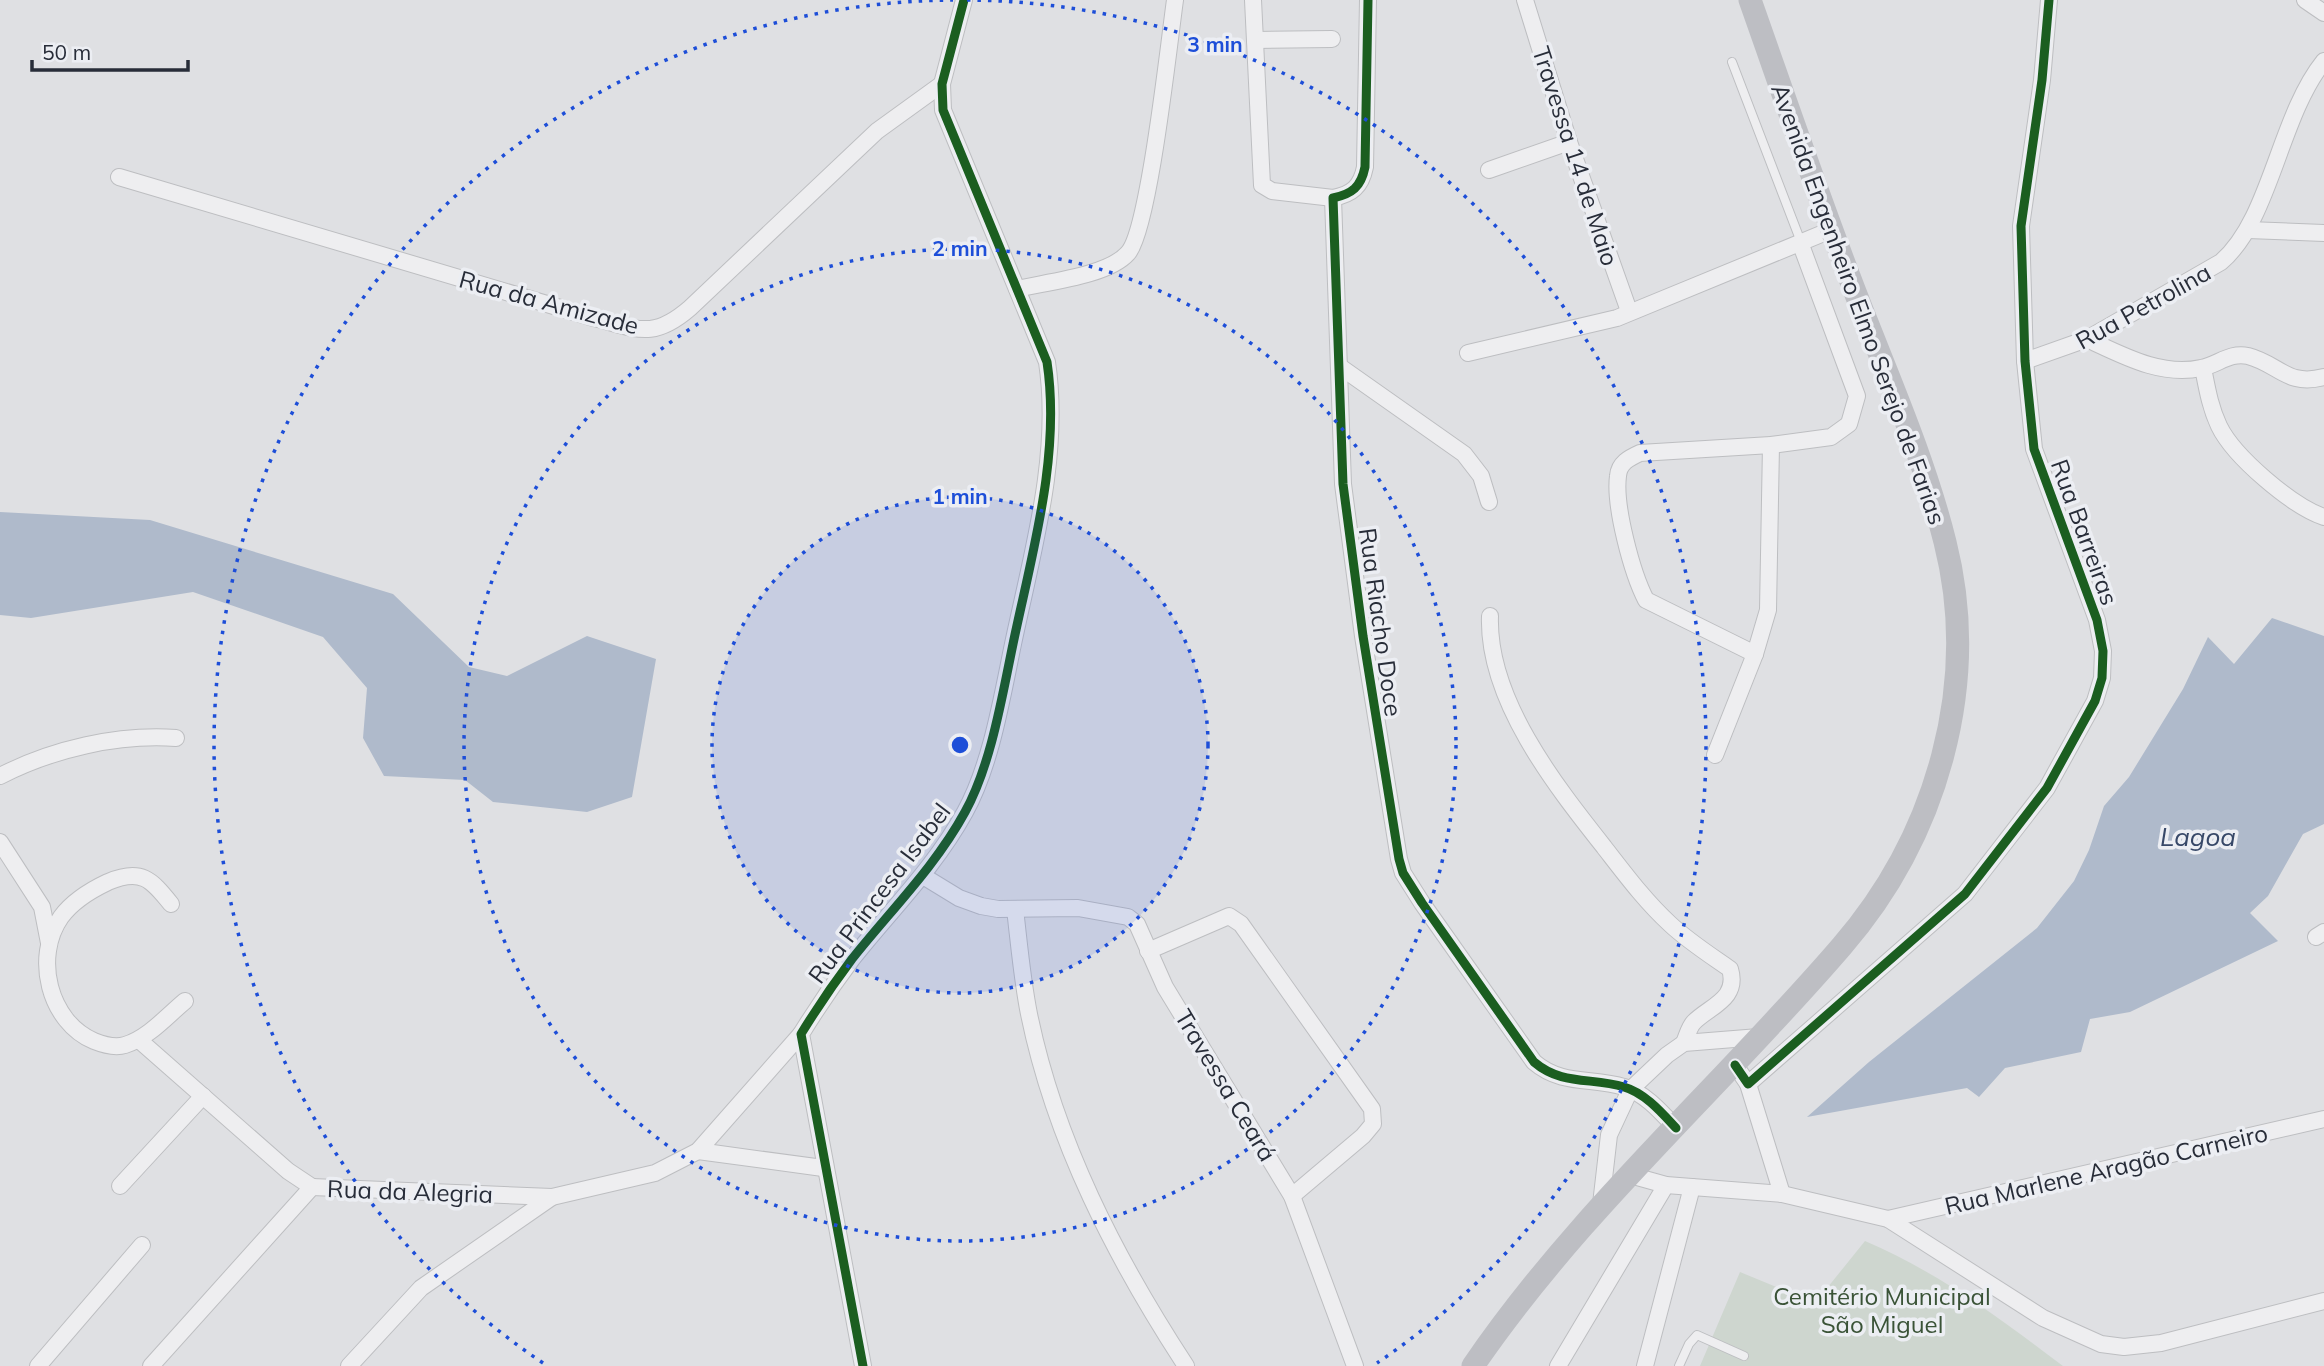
<svg xmlns="http://www.w3.org/2000/svg" width="2324" height="1366" viewBox="0 0 2324 1366" font-family="Mulish,sans-serif">
	<style>
		.green { fill: #ced6cf }
		.water { fill: #afbacb }
		.lines { fill: none; stroke-linecap: round; stroke-linejoin: round }
		.lane-casing { stroke: #bdbec1; stroke-width: 10 }
		.street-casing { stroke: #bdbec1; stroke-width: 18 }
		.lane { stroke: #eeeef0; stroke-width: 8 }
		.street { stroke: #eeeef0; stroke-width: 16 }
		.secondary { stroke: #bdbec3; stroke-width: 23 }
		.cycleway-casing { stroke: #eceef3; stroke-width: 13 }
		.cycleway { stroke: #1b5e20; stroke-width: 9 }
		.ring { fill: none; stroke: #1d4ed8; stroke-width: 3.5; stroke-dasharray: 3.5 7 }
		.labels { text-anchor: middle; dominant-baseline: central; stroke-width: 7; stroke-linejoin: round; paint-order: stroke }
		.street-label { font-size: 24px; fill: #282d39; stroke: #eceef3 }
		.park-label { font-size: 24px; fill: #3a5337; stroke: #eceef3 }
		.water-label { font-size: 26px; font-style: italic; fill: #374868; stroke: #eceef3 }
		.centre { fill: #1d4ed8; stroke: #eceef3; stroke-width: 3.5 }
		.ring-label { font-size: 21px; text-anchor: middle; font-weight: bold; fill: #1d4ed8; stroke: #eceef3; stroke-width: 7; stroke-linejoin: round; paint-order: stroke }
	</style>
	<rect width="100%" height="100%" fill="#dfe0e3"/>
	<path class="green" d="M1865 1241C1936 1271 2001 1319 2063 1366H1700L1740 1272 1815 1303Z"/>
	<g class="water">
		<polygon points="0,512 150,520 393,594 469,667 507,676 587,636 656,659 632,797 587,812 493,802 465,780 384,776 363,738 367,688 323,637 193,592 31,618 0,615"/>
		<polygon points="2272,618 2324,636 2324,824 2303,834 2268,896 2250,913 2278,941 2130,1012 2090,1019 2081,1052 2005,1068 1979,1097 1967,1088 1807,1117 1869,1062 2037,928 2074,881 2089,850 2104,806 2129,777 2183,689 2208,637 2234,664"/>
	</g>
	<g class="lines">
		<g class="lane-casing">
			<g id="lane">
				<polyline points="1732,62 1801,242"/>
				<polyline points="1679,1366 1689,1344 1697,1335 1744,1356"/>
			</g>
		</g>
		<g class="street-casing">
			<g id="street">
				<polyline points="1253,0 1262,185 1272,191 1333,198"/>
				<path d="M1368 0 1365 167C1361 187 1352 194 1333 198L1343 484 1363 636 1399 859 1403 873 1422 903 1534 1062C1562 1086 1592 1077 1624 1087 1645 1093 1662 1113 1676 1128"/>
				<polyline points="1525,0 1569,142 1629,311"/>
				<polyline points="2305,0 2324,13"/>
				<polyline points="1255,40 1332,39"/>
				<polyline points="1489,170 1569,142"/>
				<path d="M119 177 594 318C638 329 653 340 690 308L877 131 942 84"/>
				<polyline points="2248,230 2324,233"/>
				<path d="M1017 289C1046 282 1108 276 1128 253 1149 230 1169 42 1175 0"/>
				<path d="M2087 339C2122 355 2161 377 2201 368 2218 365 2229 352 2248 356 2279 364 2287 387 2324 377"/>
				<polyline points="1468,353 1617,318 1831,230"/>
				<path d="M2025 361 2087 339 2221 262C2271 219 2279 117 2324 61"/>
				<polyline points="1339,366 1464,454 1481,476 1489,502"/>
				<path d="M2203 368C2207 388 2210 407 2219 426 2234 457 2292 506 2324 517"/>
				<path d="M1490 616C1487 699 1555 785 1604 847 1625 874 1645 901 1670 924 1688 941 1710 955 1730 969 1739 999 1710 1006 1694 1022 1689 1027 1687 1036 1684 1043"/>
				<path d="M1755 654 1646 600C1632 573 1614 506 1618 476 1619 463 1629 458 1640 453L1771 445 1831 437 1849 424 1857 396 1801 245"/>
				<polyline points="1715,755 1755,654 1768,610 1771,445"/>
				<path d="M0 776C53 749 117 734 176 738"/>
				<polyline points="0,842 42,907 49,943"/>
				<polyline points="923,876 959,898 981,906 998,909 1078,908 1128,917 1137,924 1165,987 1292,1196 1355,1366"/>
				<path d="M171 904C151 879 141 868 108 882 91 890 72 902 61 917 33 957 49 1022 94 1041 104 1045 115 1048 125 1045 148 1038 167 1016 185 1001"/>
				<path d="M1015 909C1019 943 1022 979 1029 1014 1055 1141 1116 1259 1186 1366"/>
				<polyline points="2316,937 2324,932"/>
				<polyline points="1148,951 1229,916 1241,924 1372,1109 1373,1124 1363,1136 1292,1196"/>
				<polyline points="139,1040 288,1171 312,1187"/>
				<polyline points="1735,1065 1748,1084 1965,894 2047,788 2095,701 2102,678 2103,651 2097,620 2034,449 2025,361 2021,226 2042,80 2049,0"/>
				<polyline points="1748,1084 1782,1194"/>
				<polyline points="698,1151 823,1168"/>
				<polyline points="1630,1175 1666,1185 1782,1194 1888,1219 2043,1318 2101,1344 2124,1347 2161,1343 2324,1301"/>
				<polyline points="120,1186 203,1096"/>
				<polyline points="312,1187 552,1197 655,1173 698,1151 801,1034"/>
				<polyline points="1601,1204 1609,1135 1630,1090 1667,1055 1684,1043 1759,1037"/>
				<polyline points="1888,1219 2324,1119"/>
				<polyline points="38,1366 142,1245"/>
				<polyline points="151,1366 312,1187"/>
				<polyline points="349,1366 421,1288 552,1197"/>
				<path d="M863 1366 801 1034C817 1008 834 983 852 959 890 911 935 867 965 812 991 765 1002 697 1013 644 1032 553 1061 455 1047 362L943 110 942 84 964 0"/>
				<polyline points="1558,1366 1666,1185"/>
				<polyline points="1645,1366 1692,1187"/>
			</g>
		</g>
		<use href="#lane" class="lane"/>
		<use href="#street" class="street"/>
		<path class="secondary" d="M1473 1366C1578 1212 1721 1087 1842 946 1937 836 1981 684 1945 542 1924 458 1888 377 1857 297 1819 199 1785 99 1750 0"/>
		<g class="cycleway-casing">
			<g id="cycleway">
				<path d="M1368 0 1365 167C1361 187 1352 194 1333 198L1343 484 1363 636 1399 859 1403 873 1422 903 1534 1062C1562 1086 1592 1077 1624 1087 1645 1093 1662 1113 1676 1128"/>
				<polyline points="1735,1065 1748,1084 1965,894 2047,788 2095,701 2102,678 2103,651 2097,620 2034,449 2025,361 2021,226 2042,80 2049,0"/>
				<path d="M863 1366 801 1034C817 1008 834 983 852 959 890 911 935 867 965 812 991 765 1002 697 1013 644 1032 553 1061 455 1047 362L943 110 942 84 964 0"/>
			</g>
		</g>
		<use href="#cycleway" class="cycleway"/>
	</g>
	<circle cx="960" cy="745" r="248" fill="#1d4ed8" fill-opacity=".12"/>
	<g class="ring">
		<circle cx="960" cy="745" r="248"/>
		<circle cx="960" cy="745" r="496"/>
		<path d="M543 1363A745 745 0 0 1 953 0M967 0A745 745 0 0 1 1377 1363"/>
	</g>
	<g class="labels">
		<g class="street-label">
			<text transform="translate(1576 156) rotate(72)">Travessa 14 de Maio</text>
			<text transform="translate(549 302) rotate(15)">Rua da Amizade</text>
			<text transform="translate(1859 304) rotate(70)">Avenida Engenheiro Elmo Serejo de Farias</text>
			<text transform="translate(2143 306) rotate(-29)">Rua Petrolina</text>
			<text transform="translate(2085 532) rotate(70)">Rua Barreiras</text>
			<text transform="translate(1381 622) rotate(82)">Rua Riacho Doce</text>
			<text transform="translate(879 893) rotate(-53)">Rua Princesa Isabel</text>
			<text transform="translate(1226 1085) rotate(59)">Travessa Ceará</text>
			<text transform="translate(2106 1169) rotate(-13)">Rua Marlene Aragão Carneiro</text>
			<text transform="translate(410 1191) rotate(2)">Rua da Alegria</text>
		</g>
		<g class="park-label">
			<text x="1882" y="1296">Cemitério Municipal<tspan x="1882" dy="28">São Miguel</tspan></text>
		</g>
		<g class="water-label">
			<text x="2198" y="836">Lagoa</text>
		</g>
	</g>
	<circle cx="960" cy="745" r="10" class="centre"/>
	<g class="ring-label">
		<text x="1215" y="52">3 min</text>
		<text x="960" y="256">2 min</text>
		<text x="960" y="504">1 min</text>
	</g>
	<path d="M32 60v10h156v-10" fill="none" stroke="#282d39" stroke-width="3.5"/>
	<text x="42" y="60" font-size="21" fill="#282d39" stroke="#eceef3" stroke-width="5" paint-order="stroke">50 m</text>
</svg>
